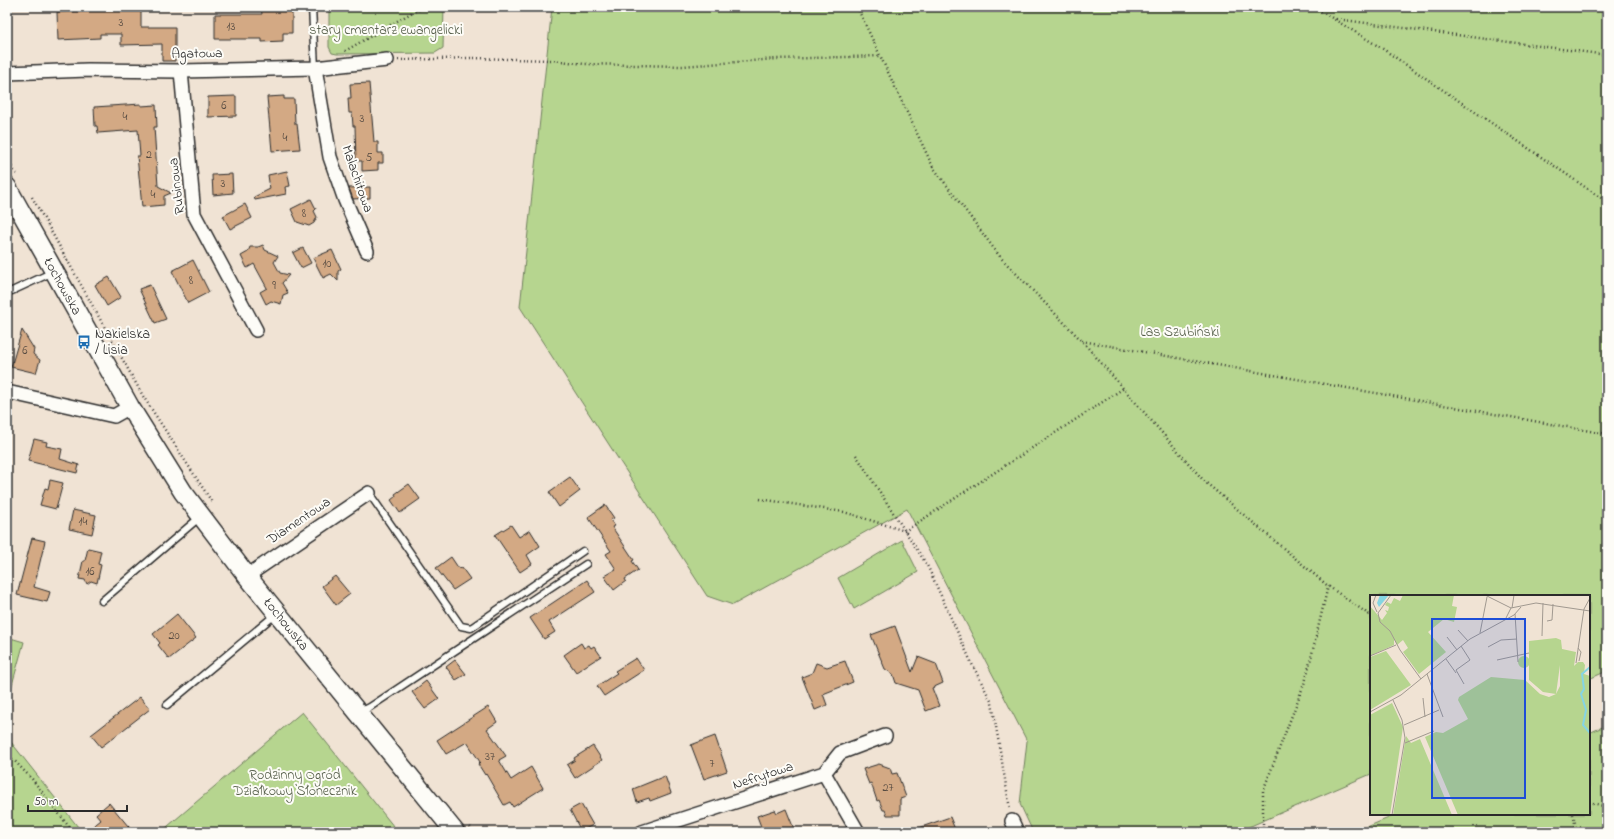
<svg xmlns="http://www.w3.org/2000/svg" width="1614" height="839" viewBox="0 0 1614 839" font-family="'Indie Flower',sans-serif">
	<style>
		.green { fill: #b6d58f; stroke: #70805d }
		.building { fill: #d3a984; stroke: #2b2b2b }
		.lines { fill: none; stroke-linecap: round; stroke-linejoin: round }
		.service-casing { stroke: #2b2b2b; stroke-width: 9 }
		.minor-casing { stroke: #2b2b2b; stroke-width: 16 }
		.secondary-casing { stroke: #2b2b2b; stroke-width: 21 }
		.path { stroke: #2b2b2b; stroke-width: 2.5; stroke-dasharray: 1 3; stroke-linecap: butt }
		.service { stroke: #fdfcf7; stroke-width: 6 }
		.minor { stroke: #fdfcf7; stroke-width: 13 }
		.secondary { stroke: #fdfcf7; stroke-width: 18 }
		.labels { text-anchor: middle; dominant-baseline: central; stroke-width: 4; stroke-linejoin: round; paint-order: stroke }
		.number-label { font-size: 12px; fill: #554a41 }
		.park-label { font-size: 14px; fill: #555e49; stroke: #fdfcf7 }
		.street-label { font-size: 14px; fill: #2b2b2b; stroke: #fdfcf7 }
		.poi-label { font-size: 14px; fill: #2b2b2b; stroke: #fdfcf7; text-anchor: start }
		.inset-river { fill: none; stroke: #86d5e3; stroke-width: 2 }
		.inset-road { fill: none; stroke: #a19990; stroke-width: 1 }
		.view { fill: #1d4ed8; fill-opacity: 0.15; stroke: #1d4ed8; stroke-width: 2 }
		.inset-edge { fill: none; stroke: #2b2b2b; stroke-width: 2 }
	</style>
	<rect width="100%" height="100%" fill="#f0e3d4"/>
	<filter id="ink" filterUnits="userSpaceOnUse"><feTurbulence type="fractalNoise" baseFrequency=".025" numOctaves="2"/><feDisplacementMap in="SourceGraphic" scale="8" xChannelSelector="R" yChannelSelector="G"/><feConvolveMatrix kernelMatrix="1 2 1 2 8 2 1 2 1" color-interpolation-filters="sRGB"/></filter>
	<g filter="url(#ink)">
		<g class="green">
			<polygon points="329,7 444,7 443,48 435,53 337,54 332,53 329,47"/>
			<polygon points="552,7 1607,7 1607,671 1589,679 1589,596 1371,596 1371,774 1237,832 1033,832 1020,804 1027,741 907,509 733,605 707,596 520,307"/>
			<polygon points="902,540 918,572 854,609 838,578"/>
			<polygon points="7,637 24,642 7,703"/>
			<polygon points="302,712 398,832 161,832"/>
			<polygon points="1607,725 1607,832 1355,832 1398,814 1589,814 1589,733"/>
			<polygon points="7,737 82,832 7,832"/>
		</g>
		<g class="building">
			<polygon points="100,7 141,7 141,27 175,27 175,61 162,61 162,44 121,45 121,34 100,34 100,38 58,40 57,12 100,10"/>
			<polygon points="261,7 292,7 292,33 283,33 283,41 262,42 262,39 215,39 215,14 262,14"/>
			<polygon points="369,83 374,142 378,142 378,153 383,153 383,163 378,163 378,170 362,171 362,161 356,161 355,126 353,126 352,113 349,113 348,98 351,98 350,84"/>
			<polygon points="236,96 236,116 208,117 208,97"/>
			<polygon points="284,96 284,99 294,99 295,124 297,124 300,149 272,151 267,97"/>
			<polygon points="141,104 141,106 156,105 157,127 154,127 158,186 171,193 164,196 164,205 142,207 137,156 140,156 138,130 98,133 97,126 95,126 94,107"/>
			<polygon points="287,171 290,186 285,187 286,194 255,200 254,197 270,189 268,175"/>
			<polygon points="232,174 233,193 213,195 212,175"/>
			<polygon points="370,187 370,198 353,199 349,188"/>
			<polygon points="311,199 316,209 314,211 317,217 314,223 309,226 297,222 291,209"/>
			<polygon points="245,204 252,218 230,229 223,216"/>
			<polygon points="263,245 265,250 278,256 274,262 280,273 289,275 282,283 288,293 283,295 281,304 271,301 266,304 260,292 267,288 254,264 247,268 241,256 248,252 250,247 258,247"/>
			<polygon points="303,248 311,263 301,268 293,253"/>
			<polygon points="332,250 341,269 338,271 338,281 331,274 323,278 313,258"/>
			<polygon points="193,260 209,292 188,303 172,271"/>
			<polygon points="109,277 121,297 107,306 95,285"/>
			<polygon points="150,285 166,319 155,323 139,289"/>
			<polygon points="22,330 34,349 33,354 40,360 36,373 11,367"/>
			<polygon points="34,439 47,442 46,446 62,449 60,459 79,465 77,473 28,461"/>
			<polygon points="570,477 580,491 559,507 549,492"/>
			<polygon points="50,480 63,483 56,509 40,505 45,488 48,489"/>
			<polygon points="409,484 420,499 400,513 391,500 396,496 395,494"/>
			<polygon points="605,505 614,518 610,520 615,526 612,527 634,560 632,561 638,570 625,579 626,581 614,590 604,576 616,569 606,554 611,551 588,517"/>
			<polygon points="73,510 96,515 92,534 69,529"/>
			<polygon points="511,525 519,537 530,530 540,546 527,555 532,564 520,572 495,535"/>
			<polygon points="32,538 45,541 34,587 50,592 47,602 17,595"/>
			<polygon points="88,548 101,551 98,564 101,565 97,583 91,581 87,584 85,580 79,579 83,561 85,561"/>
			<polygon points="451,557 459,569 462,568 470,579 453,590 436,568"/>
			<polygon points="335,576 350,594 336,605 322,586"/>
			<polygon points="587,580 595,592 549,622 555,632 544,639 530,618"/>
			<polygon points="177,614 196,638 169,659 158,645 160,643 153,634"/>
			<polygon points="895,626 912,672 918,657 936,664 943,683 932,688 939,706 926,711 918,690 896,683 893,674 885,669 871,635"/>
			<polygon points="581,643 584,648 589,645 591,648 594,646 601,656 576,672 564,655"/>
			<polygon points="636,658 644,670 604,696 597,686 617,673 615,671"/>
			<polygon points="455,660 466,674 456,680 446,667"/>
			<polygon points="845,661 853,682 823,694 827,705 815,710 802,677 812,673 816,663 827,667"/>
			<polygon points="426,681 439,699 425,709 412,692"/>
			<polygon points="140,697 150,709 101,747 91,735"/>
			<polygon points="488,707 497,722 487,729 506,756 499,760 511,780 531,767 543,788 513,807 510,802 504,805 486,774 485,775 478,764 480,762 467,742 446,754 437,740"/>
			<polygon points="715,736 727,771 704,779 691,745"/>
			<polygon points="593,746 602,760 575,778 567,765 575,760 574,758"/>
			<polygon points="879,764 890,768 892,774 897,773 906,797 900,799 900,815 887,815 885,810 883,810 879,800 877,801 871,783 869,784 863,769"/>
			<polygon points="665,776 671,793 650,801 649,798 637,802 633,789"/>
			<polygon points="109,803 133,832 86,832 101,820 96,814"/>
			<polygon points="581,804 593,825 581,831 570,810"/>
			<polygon points="786,809 794,829 786,832 763,832 757,816 775,810 777,813"/>
			<polygon points="950,817 956,832 913,832 913,830"/>
		</g>
		<g class="lines">
			<g class="service-casing">
				<g id="service">
					<polyline points="312,7 315,68"/>
					<polyline points="7,291 12,291 53,272"/>
					<polyline points="369,493 461,626 471,628 583,551"/>
					<polyline points="102,601 200,517"/>
					<polyline points="167,705 276,614"/>
					<polyline points="360,712 370,707 586,564"/>
				</g>
			</g>
			<g class="minor-casing">
				<g id="minor">
					<polyline points="315,68 330,157 345,200 367,251"/>
					<polyline points="181,71 194,214 256,330"/>
					<polyline points="7,73 88,70 181,71 315,68 387,60"/>
					<polyline points="7,392 114,416 130,407"/>
					<polyline points="247,576 369,493"/>
					<polyline points="824,773 858,832"/>
					<polyline points="1012,821 1017,832"/>
					<polyline points="642,832 824,773 840,753 885,736"/>
				</g>
			</g>
			<g class="secondary-casing">
				<g id="secondary">
					<path id="s1" d="M7 187 130 407 183 492 247 576 455 832"/>
				</g>
			</g>
			<g class="path">
				<polyline points="857,7 933,167 1001,258 1082,341 1204,481 1328,586 1371,616"/>
				<polyline points="1314,7 1383,49 1607,202"/>
				<polyline points="1336,19 1607,55"/>
				<polyline points="345,51 413,12 427,7"/>
				<polyline points="398,60 470,58 552,60 584,64 682,66 777,59 881,56"/>
				<polyline points="7,160 18,176"/>
				<polyline points="32,197 143,396 212,502"/>
				<polyline points="1082,341 1607,434"/>
				<polyline points="856,455 927,565 972,664 992,703 1010,809"/>
				<polyline points="760,499 844,512 905,531 1124,388"/>
				<polyline points="7,753 32,779 73,832"/>
				<polyline points="1589,802 1607,807"/>
				<polyline points="1573,814 1577,832"/>
				<polyline points="470,827 473,832"/>
				<polyline points="1263,832 1263,791 1306,679 1328,586"/>
			</g>
			<use href="#service" class="service"/>
			<use href="#minor" class="minor"/>
			<use href="#secondary" class="secondary"/>
		</g>
	</g>
	<defs>
		<g id="bus-bare" transform="scale(1.08)"><path d="M-5-6H5V4H4V6H2V4H-2V6H-4V4H-5ZM-3.5-4V0h7V-4ZM-3.5 1.2v1.5H-2V1.2ZM2 1.2v1.5H3.5V1.2Z" fill="#1f6fb2" stroke="#fdfcf7" stroke-width="2.5" paint-order="stroke"/></g>
	</defs>
	<g fill-rule="evenodd">
		<use href="#bus-bare" x="84" y="342"/>
	</g>
	<g class="labels">
		<g class="number-label">
			<text x="121" y="23">3</text>
			<text x="231" y="27">13</text>
			<text x="224" y="106">6</text>
			<text x="125" y="117">4</text>
			<text x="362" y="119">3</text>
			<text x="285" y="138">4</text>
			<text x="149" y="155">2</text>
			<text x="369" y="158">5</text>
			<text x="223" y="184">3</text>
			<text x="153" y="195">4</text>
			<text x="304" y="214">8</text>
			<text x="327" y="264">10</text>
			<text x="191" y="281">8</text>
			<text x="274" y="286">9</text>
			<text x="25" y="351">6</text>
			<text x="83" y="522">14</text>
			<text x="90" y="572">16</text>
			<text x="174" y="636">20</text>
			<text x="490" y="757">37</text>
			<text x="712" y="764">7</text>
			<text x="888" y="788">27</text>
		</g>
		<g class="park-label">
			<text x="386" y="30">stary cmentarz ewangelicki</text>
			<text x="1180" y="332">Las Szubiński</text>
			<text x="295" y="775">Rodzinny Ogród<tspan x="295" dy="16">Działkowy Słonecznik</tspan></text>
		</g>
		<g class="street-label">
			<text transform="translate(197 54) rotate(-1)">Agatowa</text>
			<text transform="translate(357 179) rotate(71)">Malachitowa</text>
			<text transform="translate(177 186) rotate(-97)">Rubinowa</text>
			<text stroke="none"><textPath href="#s1" startOffset="114">Łochowska</textPath></text>
			<text transform="translate(299 521) rotate(-34)">Diamentowa</text>
			<text stroke="none"><textPath href="#s1" startOffset="520">Łochowska</textPath></text>
			<text transform="translate(763 776) rotate(-18)">Nefrytowa</text>
		</g>
		<g class="poi-label">
			<text x="95" y="334">Nakielska<tspan x="95" dy="16">/ Lisia</tspan></text>
		</g>
	</g>
	<g transform="translate(1370 595)">
		<rect width="220" height="220" fill="#f0e3d4"/>
		<path d="M33 0H84L82 11 87 12 84 27 74 24 58 37 76 57 49 79 33 57 38 53 33 45 27 50 24 44V50L0 61V11L12 25 17 18 15 15 18 16 19 12 15 10 17 7 21 9 24 3 30 6ZM186 43 191 45 192 54 206 57 204 71 208 67H213L215 70 214 79 220 81V220H88L55 142 66 137 73 138 98 124 88 105 89 102 121 82 155 85 170 99 179 102 186 99 190 91V70L186 99 173 97 159 85V46ZM16 56 41 90 0 115V62ZM148 67a6 6 0 1 1 12 0a6 6 0 1 1-12 0ZM22 108 33 132 20 220H0V120ZM36 141 41 148 50 144 82 220H23Z" fill="#b6d58f"/>
		<path d="M10 0H19L9 12 7 8Z" fill="#86d5e3"/>
		<path class="inset-river" d="M220 72 212 79 214 94 211 99 216 115 213 130 220 138"/>
		<path class="inset-road" d="M6 0 3 8 7 17M21 0 8 18 10 27 20 36 30 55 51 84M115 0 141 13M142 13 144 0M145 19 148 67M136 23 141 13 166 8 220 16M177 26 182 25 183 9M88 35 98 46M110 38 117 2M172 41 173 8M77 42 87 55M91 51 100 65 86 75 94 89M118 52 131 45 147 44M208 53 211 57 209 66M0 61 26 50M76 64 86 78M127 65 159 58M206 68 214 14 220 3M57 79 73 122M53 103 55 122M0 117 31 100 100 44 144 20 151 12M34 130 69 115M35 148 64 136M22 220 35 143 32 125 23 105"/>
		<path class="view" d="M62 24H155V203H62Z"/>
		<rect width="220" height="220" class="inset-edge"/>
	</g>
	<rect width="1614" height="839" fill="none" stroke="#fdfcf7" stroke-width="24"/>
	<rect x="12" y="12" width="1590" height="815" fill="none" stroke="#2b2b2b" stroke-width="1.5" filter="url(#ink)"/>
	<path d="M28 805v6h99v-6" fill="none" stroke="#2b2b2b" stroke-width="2"/>
	<text x="34" y="805" font-size="12" fill="#2b2b2b" stroke="#fdfcf7" stroke-width="3" paint-order="stroke">50 m</text>
</svg>
